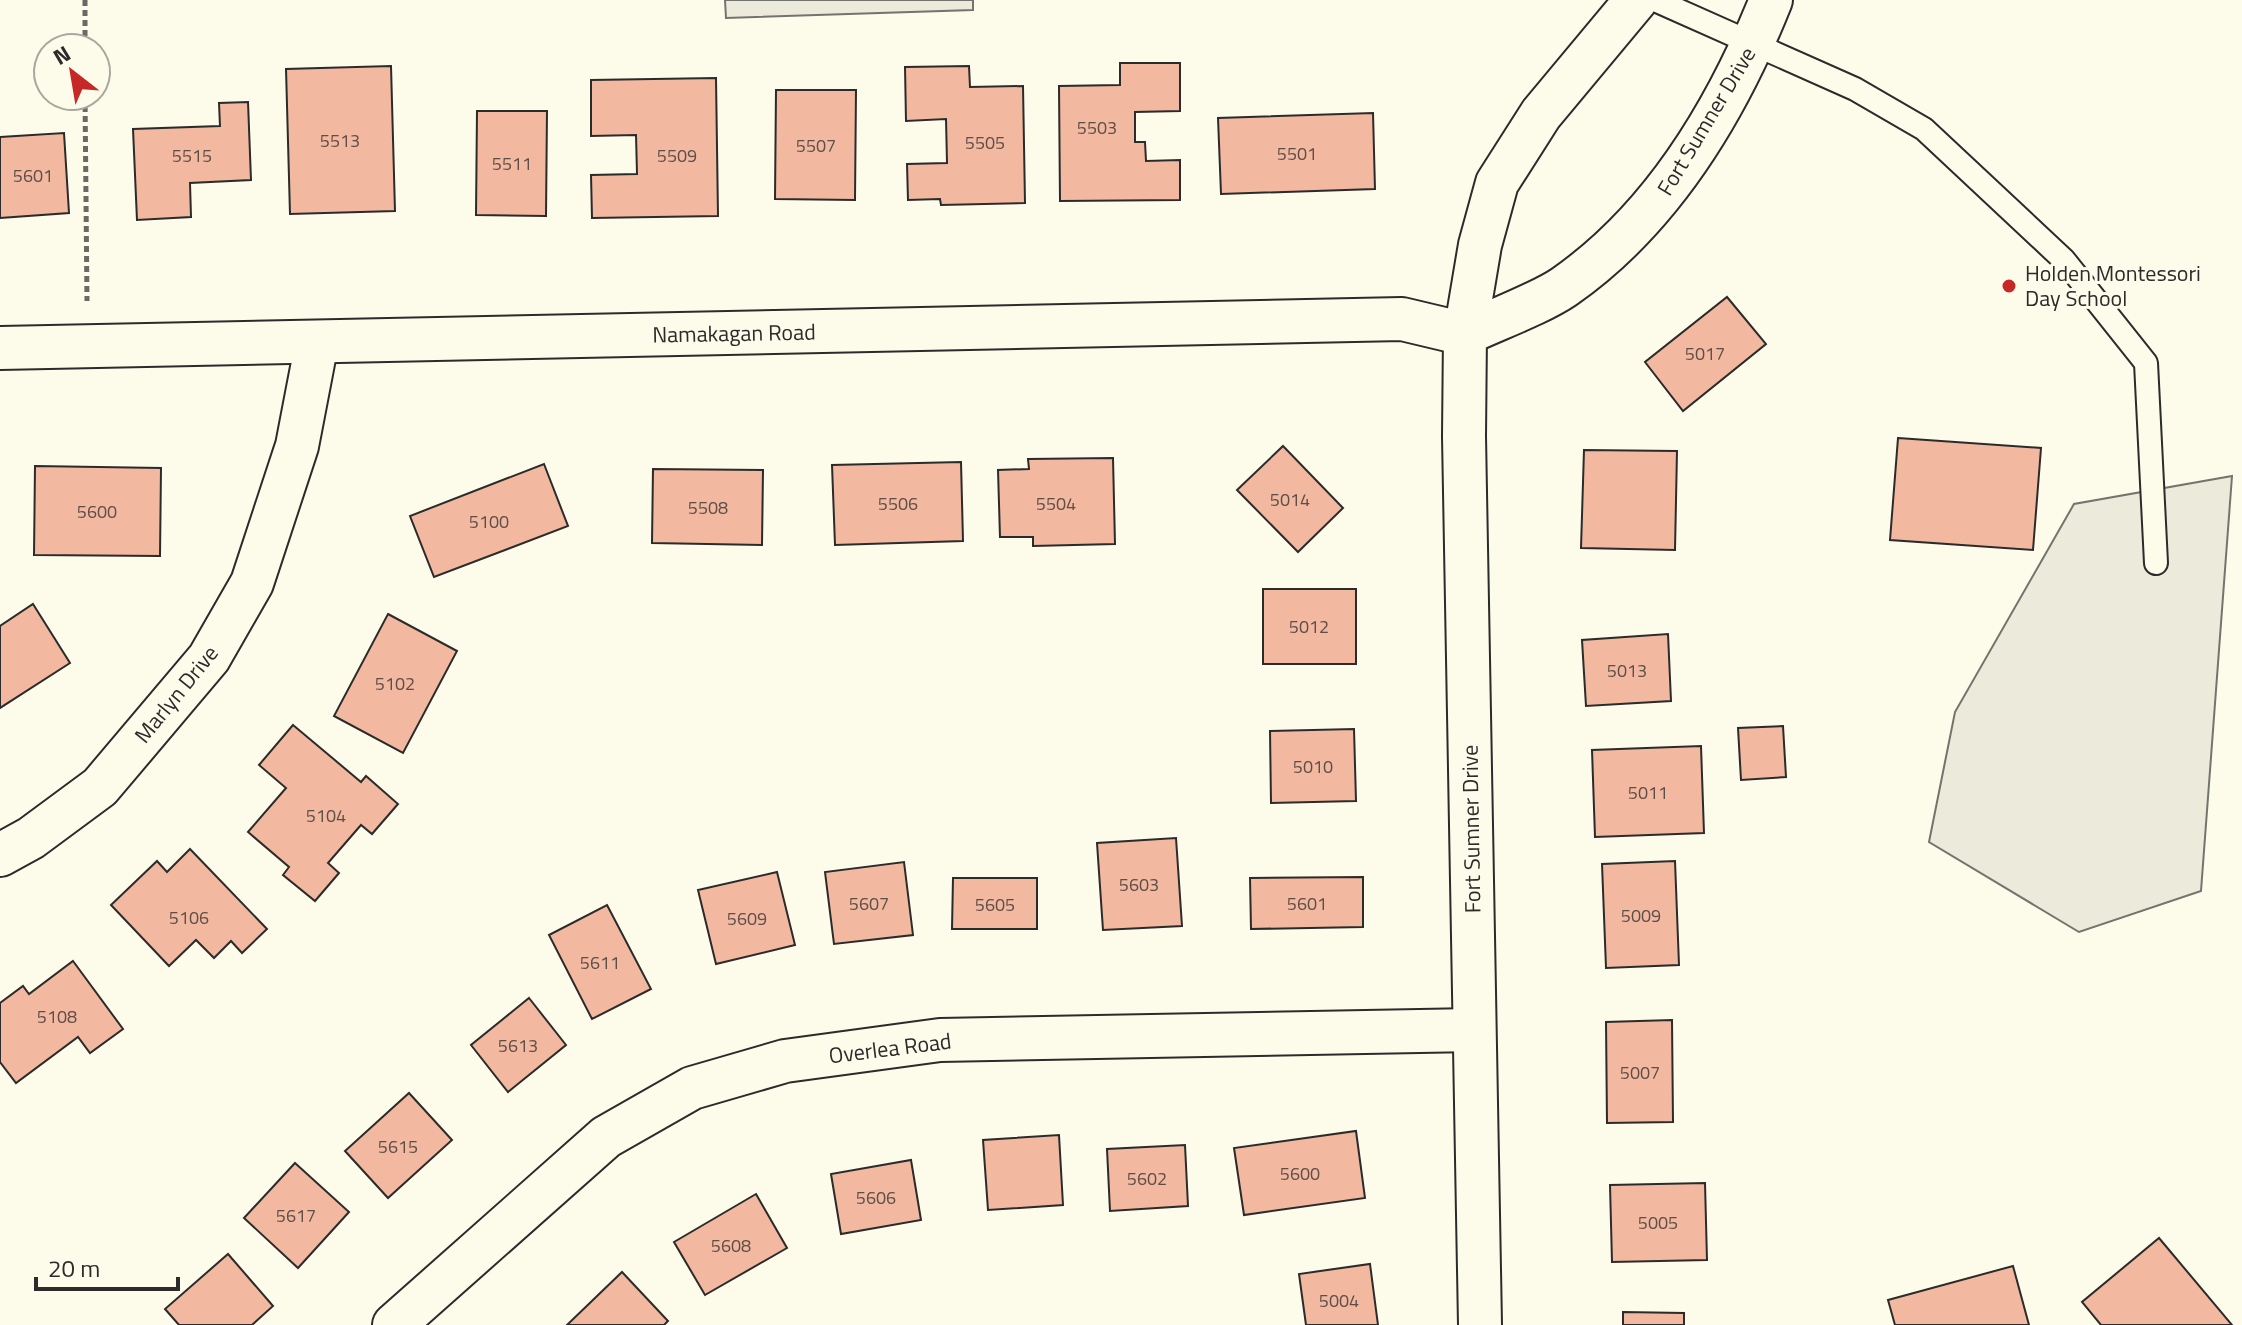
<svg xmlns="http://www.w3.org/2000/svg" width="2242" height="1325" viewBox="0 0 2242 1325" font-family="'Titillium Web',sans-serif">
	<style>
		.parking { fill: #eceadb; stroke: #74746e; stroke-width: 2 }
		.building { fill: #f2b8a0; stroke: #2b2b2b; stroke-width: 2 }
		.lines { fill: none; stroke-linecap: round; stroke-linejoin: round }
		.lane-casing { stroke: #2b2b2b; stroke-width: 26 }
		.street-casing { stroke: #2b2b2b; stroke-width: 46 }
		.path { stroke: #6a6964; stroke-width: 5; stroke-dasharray: 6 4; stroke-linecap: butt }
		.lane { stroke: #fdfbea; stroke-width: 22 }
		.street { stroke: #fdfbea; stroke-width: 42 }
		.poi-dot { fill: #c62828; stroke: #fdfbea; stroke-width: 3 }
		.labels { text-anchor: middle; dominant-baseline: central; stroke-width: 6; stroke-linejoin: round; paint-order: stroke }
		.number-label { font-size: 18px; fill: #5d4e48 }
		.street-label { font-size: 22px; fill: #2b2b2b; stroke: #fdfbea }
		.poi-label { font-size: 22px; fill: #2b2b2b; stroke: #fdfbea; text-anchor: start }
	</style>
	<rect width="100%" height="100%" fill="#fdfbea"/>
	<g class="parking">
		<polygon points="725,0 973,0 973,10 726,18"/>
		<polygon points="2232,476 2201,891 2079,932 1929,842 1955,712 2074,504"/>
	</g>
	<g class="building">
		<polygon points="1120,63 1180,63 1180,111 1135,112 1135,142 1145,142 1146,161 1180,160 1180,200 1060,201 1059,86 1120,85"/>
		<polygon points="391,66 395,211 290,214 286,69"/>
		<polygon points="969,66 970,87 1023,86 1025,203 941,205 940,199 908,200 907,164 947,163 946,119 906,121 905,67"/>
		<polygon points="716,78 718,216 592,218 591,175 637,174 636,135 591,136 591,80"/>
		<polygon points="776,90 856,90 855,200 775,199"/>
		<polygon points="248,102 251,180 190,183 191,217 137,220 133,129 220,126 219,103"/>
		<polygon points="477,111 547,111 546,216 476,215"/>
		<polygon points="1373,113 1375,189 1221,194 1218,118"/>
		<polygon points="64,133 69,213 0,218 0,137"/>
		<polygon points="1727,297 1766,344 1683,411 1645,362"/>
		<polygon points="1898,438 2041,448 2033,550 1890,540"/>
		<polygon points="1283,446 1343,508 1298,552 1237,490"/>
		<polygon points="1584,450 1677,451 1675,550 1581,548"/>
		<polygon points="1113,458 1115,544 1033,546 1033,537 1000,537 998,470 1029,469 1028,459"/>
		<polygon points="961,462 963,541 835,545 832,465"/>
		<polygon points="544,464 568,526 434,577 410,516"/>
		<polygon points="35,466 161,468 160,556 34,555"/>
		<polygon points="653,469 763,470 762,545 652,543"/>
		<rect x="1263" y="589" width="93" height="75"/>
		<polygon points="33,604 70,663 0,708 0,626"/>
		<polygon points="388,614 457,651 403,753 334,716"/>
		<polygon points="1668,634 1671,701 1586,706 1582,640"/>
		<polygon points="293,725 361,782 366,776 398,804 372,834 361,825 328,863 339,873 315,901 283,875 289,867 248,832 286,788 259,765"/>
		<polygon points="1783,726 1786,777 1741,780 1738,728"/>
		<polygon points="1354,729 1356,801 1271,803 1270,731"/>
		<polygon points="1701,746 1704,833 1595,837 1592,750"/>
		<polygon points="1176,838 1182,926 1103,930 1097,843"/>
		<polygon points="190,849 267,929 242,953 231,941 214,958 196,940 169,966 111,905 157,861 167,872"/>
		<polygon points="1675,861 1679,965 1606,968 1602,864"/>
		<polygon points="904,862 913,935 834,944 825,872"/>
		<polygon points="777,872 795,945 716,964 698,890"/>
		<polygon points="1363,877 1363,927 1251,929 1250,878"/>
		<polygon points="953,878 1037,878 1037,929 952,929"/>
		<polygon points="607,905 651,989 592,1019 549,935"/>
		<polygon points="73,961 123,1029 90,1053 78,1037 16,1083 0,1062 0,1003 23,986 29,994"/>
		<polygon points="529,998 566,1045 508,1092 471,1045"/>
		<polygon points="1672,1020 1673,1122 1607,1123 1606,1022"/>
		<polygon points="409,1093 452,1140 388,1198 345,1151"/>
		<polygon points="1356,1131 1365,1198 1244,1215 1234,1148"/>
		<polygon points="1059,1135 1063,1205 988,1210 983,1140"/>
		<polygon points="1185,1145 1188,1206 1110,1211 1107,1149"/>
		<polygon points="911,1160 921,1220 841,1234 831,1174"/>
		<polygon points="295,1163 349,1212 298,1268 244,1218"/>
		<polygon points="1705,1183 1707,1260 1612,1262 1610,1185"/>
		<polygon points="756,1194 787,1248 705,1295 674,1242"/>
		<polygon points="2159,1238 2232,1325 2101,1325 2082,1302"/>
		<polygon points="228,1254 273,1306 252,1325 179,1325 165,1309"/>
		<polygon points="1370,1264 1378,1325 1306,1325 1299,1274"/>
		<polygon points="2013,1266 2029,1325 1895,1325 1888,1300"/>
		<polygon points="622,1272 668,1321 664,1325 567,1325"/>
		<polygon points="1623,1312 1684,1313 1684,1325 1623,1325"/>
	</g>
	<g class="lines">
		<g class="lane-casing">
			<polyline id="lane" points="1655,0 1855,89 1924,129 2064,260 2146,363 2156,563"/>
		</g>
		<g class="street-casing">
			<g id="street">
				<path d="M1465 334C1494 320 1539 304 1564 287 1663 218 1727 110 1771 0"/>
				<polyline points="0,348 1402,319 1465,334"/>
				<polyline points="0,855 31,838 100,787 209,658 252,583 297,446 317,342"/>
				<polyline points="394,1325 606,1137 692,1088 785,1061 940,1040 1474,1030"/>
				<polyline points="1480,1325 1464,436 1465,334 1480,245 1497,183 1541,114 1636,0"/>
			</g>
		</g>
		<g class="path">
			<polyline points="85,0 85,48"/>
			<polyline points="85,96 87,301"/>
		</g>
		<use href="#lane" class="lane"/>
		<use href="#street" class="street"/>
	</g>
	<circle class="poi-dot" cx="2009" cy="286" r="8"/>
	<g class="labels">
		<g class="number-label">
			<text x="1097" y="127">5503</text>
			<text x="340" y="140">5513</text>
			<text x="985" y="142">5505</text>
			<text x="816" y="145">5507</text>
			<text x="1297" y="153">5501</text>
			<text x="192" y="155">5515</text>
			<text x="677" y="155">5509</text>
			<text x="512" y="163">5511</text>
			<text x="33" y="175">5601</text>
			<text x="1705" y="353">5017</text>
			<text x="1290" y="499">5014</text>
			<text x="898" y="503">5506</text>
			<text x="1056" y="503">5504</text>
			<text x="708" y="507">5508</text>
			<text x="97" y="511">5600</text>
			<text x="489" y="521">5100</text>
			<text x="1309" y="626">5012</text>
			<text x="1627" y="670">5013</text>
			<text x="395" y="683">5102</text>
			<text x="1313" y="766">5010</text>
			<text x="1648" y="792">5011</text>
			<text x="326" y="815">5104</text>
			<text x="1139" y="884">5603</text>
			<text x="869" y="903">5607</text>
			<text x="1307" y="903">5601</text>
			<text x="995" y="904">5605</text>
			<text x="1641" y="915">5009</text>
			<text x="189" y="917">5106</text>
			<text x="747" y="918">5609</text>
			<text x="600" y="962">5611</text>
			<text x="57" y="1016">5108</text>
			<text x="518" y="1045">5613</text>
			<text x="1640" y="1072">5007</text>
			<text x="398" y="1146">5615</text>
			<text x="1300" y="1173">5600</text>
			<text x="1147" y="1178">5602</text>
			<text x="876" y="1197">5606</text>
			<text x="296" y="1215">5617</text>
			<text x="1658" y="1222">5005</text>
			<text x="731" y="1245">5608</text>
			<text x="1339" y="1300">5004</text>
		</g>
		<g class="street-label">
			<text transform="translate(1706 121) rotate(-59)">Fort Sumner Drive</text>
			<text transform="translate(734 333) rotate(-1)">Namakagan Road</text>
			<text transform="translate(176 694) rotate(-51)">Marlyn Drive</text>
			<text transform="translate(1471 829) rotate(-91)">Fort Sumner Drive</text>
			<text transform="translate(890 1048) rotate(-7)">Overlea Road</text>
		</g>
		<g class="poi-label">
			<text x="2025" y="273">Holden Montessori<tspan x="2025" dy="25">Day School</tspan></text>
		</g>
	</g>
	<g transform="translate(72 72) rotate(329)"><circle r="38" fill="#fdfbea" stroke="#a9a89e" stroke-width="2"/>
	<path d="M0-6L14 30L0 20L-14 30Z" fill="#c62828"/>
	<text y="-12" font-size="22" font-weight="bold" text-anchor="middle" fill="#2b2b2b">N</text>
	</g>
	<path d="M36 1277v12h142v-12" fill="none" stroke="#2b2b2b" stroke-width="4"/>
	<text x="48" y="1277" font-size="24" fill="#2b2b2b" stroke="#fdfbea" stroke-width="6" paint-order="stroke">20 m</text>
</svg>
